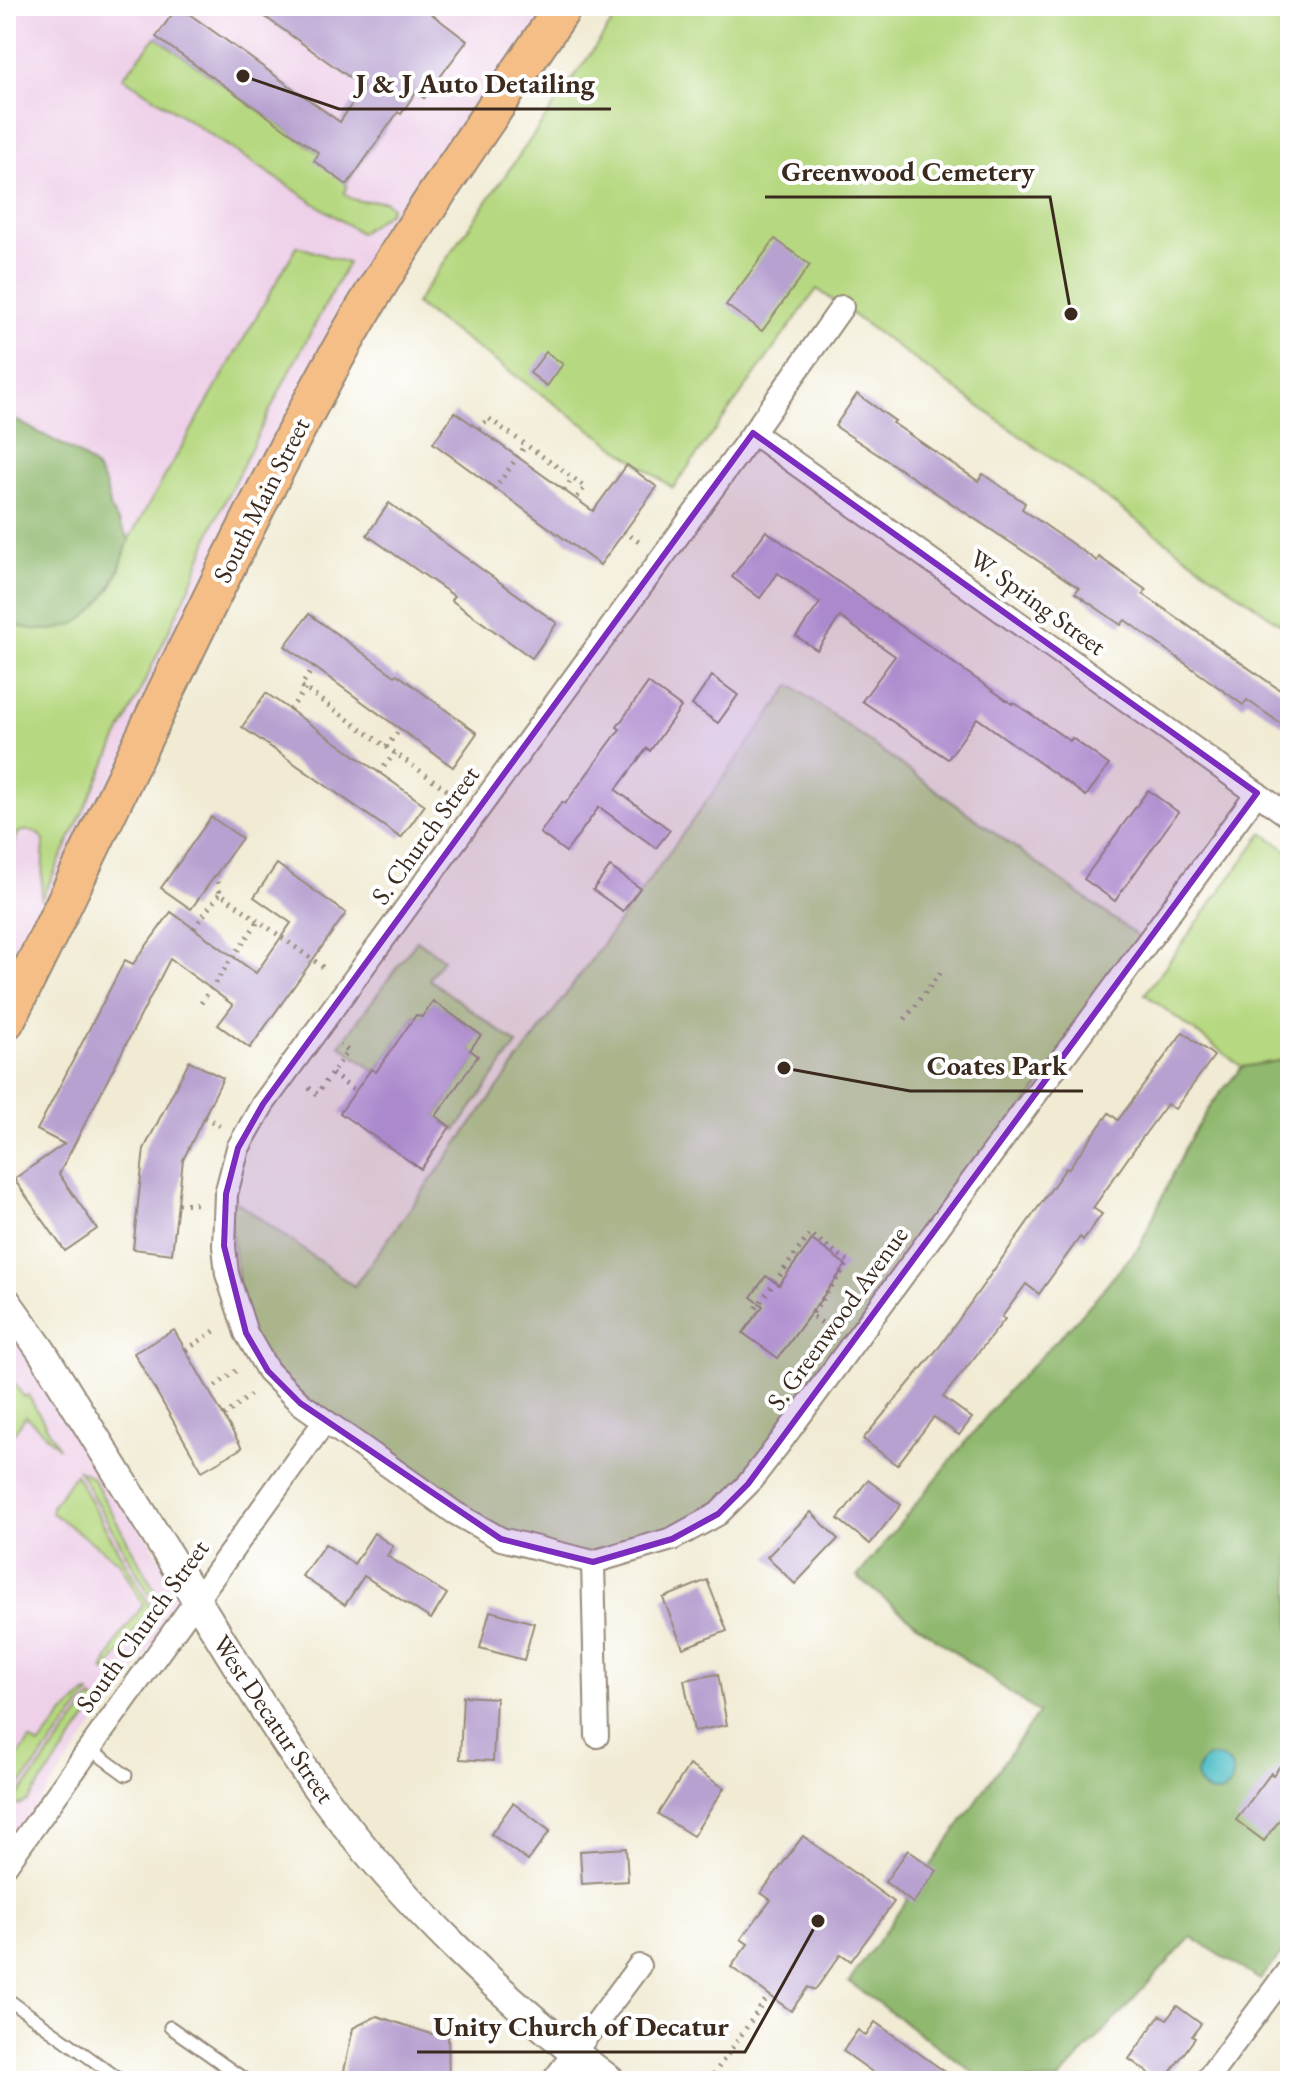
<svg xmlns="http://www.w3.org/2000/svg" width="1296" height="2087" viewBox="0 0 1296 2087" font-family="'EB Garamond',serif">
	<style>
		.built { fill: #eed0e8 }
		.green { fill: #b6d880; stroke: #78814f; stroke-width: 2 }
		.forest { fill: #90b86e; stroke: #667146; stroke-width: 2 }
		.water { fill: #4ebdc6; stroke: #447472; stroke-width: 2 }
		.building { fill: #b7a1d0 }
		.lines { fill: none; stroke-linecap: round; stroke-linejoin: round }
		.service-casing { stroke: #968a79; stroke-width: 15 }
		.minor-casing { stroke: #968a79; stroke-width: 26 }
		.tertiary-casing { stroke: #968a79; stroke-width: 32 }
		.primary-casing { stroke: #968a79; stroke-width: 40 }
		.path { stroke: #968a79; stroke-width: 5; stroke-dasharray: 2 6; stroke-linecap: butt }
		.service { stroke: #fff; stroke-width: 11 }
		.minor { stroke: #fff; stroke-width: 22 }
		.tertiary { stroke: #fff; stroke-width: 28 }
		.primary { stroke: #f6be87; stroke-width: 36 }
		.marked { fill: #7b2cbf; fill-opacity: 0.2; stroke: #7b2cbf; stroke-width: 6; stroke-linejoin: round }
		.labels { text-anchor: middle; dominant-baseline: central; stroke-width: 8; stroke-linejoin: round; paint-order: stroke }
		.street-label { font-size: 26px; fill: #3b2a1e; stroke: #fff }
		.leader { fill: none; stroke: #3b2a1e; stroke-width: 3 }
		.callout-dot { fill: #3b2a1e; stroke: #fff; stroke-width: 3 }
		.callout-label { font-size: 28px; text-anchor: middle; font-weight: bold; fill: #3b2a1e; stroke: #fff; stroke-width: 8; stroke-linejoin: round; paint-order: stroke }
	</style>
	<rect width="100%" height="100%" fill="#fff"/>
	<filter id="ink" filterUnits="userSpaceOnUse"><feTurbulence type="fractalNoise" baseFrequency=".0125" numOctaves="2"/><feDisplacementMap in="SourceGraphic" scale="16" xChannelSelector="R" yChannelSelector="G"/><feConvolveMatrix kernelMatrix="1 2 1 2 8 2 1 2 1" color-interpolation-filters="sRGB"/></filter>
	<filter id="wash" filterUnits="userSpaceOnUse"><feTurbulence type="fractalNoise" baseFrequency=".006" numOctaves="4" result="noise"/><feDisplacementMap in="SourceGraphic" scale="32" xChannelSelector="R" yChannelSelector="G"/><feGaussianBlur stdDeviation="1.8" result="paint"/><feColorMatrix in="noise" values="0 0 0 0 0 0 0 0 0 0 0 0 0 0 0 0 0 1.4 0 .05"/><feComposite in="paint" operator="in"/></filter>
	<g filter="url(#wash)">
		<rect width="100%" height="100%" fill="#f1ebd4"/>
		<g class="built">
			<polygon points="6,6 551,6 513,61 6,1003"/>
			<polygon points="6,1315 186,1599 6,1848"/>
		</g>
		<g class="green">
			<polygon points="624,6 1290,6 1290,631 817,289 673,488 415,304"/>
			<path d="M156 37 319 153 347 185 344 194C359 205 369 200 385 201L391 207 389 212 360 233 123 77Z"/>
			<path d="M297 246 348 263 285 380 215 521 191 584 41 900 44 840C37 831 30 829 19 832 12 844 14 856 6 868V624L42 630 110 590 119 572 129 539Z"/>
			<polygon points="791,685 1147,943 718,1514 593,1562 501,1539 300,1403 246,1333 226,1194 354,1286"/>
			<polygon points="1263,833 1290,852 1290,1059 1242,1067 1145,994"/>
			<polygon points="417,940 443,959 429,979 517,1044 456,1130 436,1116 478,1056 470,1050 480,1034 433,1002 422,1017 415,1015 376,1072 340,1045"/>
			<polygon points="6,1372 24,1397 28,1395 59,1448 26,1416 6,1444"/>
			<polygon points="78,1470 92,1477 158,1596 154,1602"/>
			<polygon points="75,1474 151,1608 106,1672 103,1670 118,1639 143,1605 119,1562 52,1513 52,1507"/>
			<polygon points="87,1693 90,1694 9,1800 6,1798 6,1749 17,1758 30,1740 39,1746 64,1714"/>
			<polygon points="92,1698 98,1704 28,1801 19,1805 13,1803"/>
		</g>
		<g class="forest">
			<path d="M6 415 76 452 95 467 105 484 111 510 129 539C117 581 96 632 43 630 31 630 18 626 6 624Z"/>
			<polygon points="1290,1059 1290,1943 1260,1980 1191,1937 1058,2081 985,2081 849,1982 1038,1713 911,1620 857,1577 1006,1392 1080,1316 1139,1247 1187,1144 1212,1103 1242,1067"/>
		</g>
		<circle class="water" cx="1215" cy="1775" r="18"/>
		<g id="blocks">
			<g class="building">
				<polygon points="178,6 340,122 363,87 250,6 421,6 467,41 424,98 416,92 401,114 398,112 347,185 314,161 319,153 156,37"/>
				<polygon points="775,239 810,265 762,331 726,305"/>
				<polygon points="546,352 563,364 547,386 530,373"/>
				<polygon points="857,394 895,421 893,423 978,481 983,474 1025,503 1022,509 1097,561 1099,557 1146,590 1143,594 1290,697 1290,730 1247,700 1243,705 1125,620 1121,625 1075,593 1079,588 835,426"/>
				<polygon points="455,412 593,511 627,465 657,487 600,565 433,443"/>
				<polygon points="389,503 557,623 532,658 451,600 454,596 367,535"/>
				<polygon points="766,531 1012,704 1013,702 1070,741 1072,738 1109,765 1086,796 977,718 948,759 862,701 895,656 840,617 817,650 796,636 820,603 778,573 760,598 732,577"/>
				<polygon points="309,614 395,676 397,674 477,733 453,767 285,646"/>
				<polygon points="712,676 738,695 718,723 692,705"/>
				<polygon points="648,683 681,707 650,751 647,748 616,790 670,830 656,848 599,807 566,852 540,833 562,802 565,804 620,729 617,727"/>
				<polygon points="266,693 425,805 401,838 242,727"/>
				<polygon points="1148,790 1178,812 1115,901 1084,879"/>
				<polygon points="211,817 242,838 191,909 161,888"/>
				<polygon points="277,864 346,913 250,1048 218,1025 233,1005 170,959 59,1174 97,1229 65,1251 14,1179 64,1144 37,1130 125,960 133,964 171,912 256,973 291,923 254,897"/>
				<polygon points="610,867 640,888 623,911 593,890"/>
				<polygon points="433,1001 481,1035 470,1050 478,1056 436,1116 450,1127 421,1169 340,1113 371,1069 376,1072 416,1015 422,1017"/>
				<polygon points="1183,1032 1214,1056 1175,1109 1167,1104 1142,1138 1093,1208 1102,1214 1083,1240 1080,1237 1039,1294 1026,1284 1002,1317 1005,1319 943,1397 972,1418 959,1435 934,1417 897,1465 863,1439 940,1346 1066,1168 1068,1169 1109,1113 1118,1120"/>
				<polygon points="189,1061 223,1078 183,1160 172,1254 133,1249 144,1149"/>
				<polygon points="812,1240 846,1265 778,1358 743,1333 763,1306 751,1297 766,1276 779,1285"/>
				<polygon points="174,1330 242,1448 202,1471 134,1353"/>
				<polygon points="868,1480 901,1505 870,1544 838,1519"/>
				<polygon points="811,1512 838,1539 795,1584 767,1557"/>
				<polygon points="374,1533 393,1546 387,1556 447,1594 431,1619 364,1576 345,1605 302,1576 325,1544 354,1564"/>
				<polygon points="707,1580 727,1631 683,1648 663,1598"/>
				<polygon points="490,1611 534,1623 524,1660 480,1648"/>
				<polygon points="718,1674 727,1725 694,1731 684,1680"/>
				<polygon points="463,1696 496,1698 493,1761 460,1759"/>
				<polygon points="1290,1753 1290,1806 1264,1841 1236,1820 1271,1773 1273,1775"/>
				<polygon points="689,1765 724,1788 693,1836 658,1814"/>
				<polygon points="513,1803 550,1831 528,1861 491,1834"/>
				<polygon points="803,1836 894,1902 851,1961 841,1954 815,1990 808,1987 791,2011 731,1967 748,1944 741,1939 771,1900 761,1893"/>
				<polygon points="626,1848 628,1881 582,1884 580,1851"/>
				<polygon points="908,1850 937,1871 913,1903 885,1882"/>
				<polygon points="1177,2006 1201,2024 1192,2036 1195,2038 1164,2081 1160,2081 1129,2059 1160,2015 1167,2019"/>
				<polygon points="377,2016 431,2034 448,2034 449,2081 342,2081 353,2028"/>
				<polygon points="875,2022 958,2081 885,2081 843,2051 858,2030 866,2036"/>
			</g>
		</g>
	</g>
	<g filter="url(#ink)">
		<use href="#blocks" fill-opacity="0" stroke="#968a79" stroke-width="2"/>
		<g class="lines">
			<g class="service-casing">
				<g id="service">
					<polyline points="89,1748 126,1775"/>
					<polyline points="6,1998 122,2081"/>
					<polyline points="170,2027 247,2081"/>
				</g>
			</g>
			<g class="minor-casing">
				<g id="minor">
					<polyline points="842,307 753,433 263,1104 238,1148 226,1194 224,1246 227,1274 246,1333 268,1371 300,1403 455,1513 501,1539 593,1562 672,1539 718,1514 748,1484 779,1444 1257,793"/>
					<polyline points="753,433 1290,817"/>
					<polyline points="593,1562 597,1736"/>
					<polyline points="6,1865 325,1421"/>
					<polyline points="553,2081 639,1966"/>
					<polyline points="1206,2081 1290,1968"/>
				</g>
			</g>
			<g class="tertiary-casing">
				<path id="tertiary" d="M6 1301 41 1350C99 1444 158 1539 217 1633 251 1688 284 1744 323 1796 403 1903 504 2001 611 2081"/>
			</g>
			<g class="primary-casing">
				<path id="primary" d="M6 1021C116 804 213 580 331 366 400 241 484 125 564 6"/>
			</g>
			<g class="path">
				<polyline points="479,429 488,418 573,478 585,487 576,499"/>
				<polyline points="494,490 526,445"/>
				<polyline points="564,490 573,478"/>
				<polyline points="624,531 639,542"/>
				<polyline points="314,667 301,686 454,795"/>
				<polyline points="290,710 305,689"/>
				<polyline points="386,747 401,728"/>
				<polyline points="379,773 395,753"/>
				<polyline points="216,874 220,893 327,970"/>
				<polyline points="194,928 220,893"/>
				<polyline points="201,1003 259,920"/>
				<polyline points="905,1019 941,972"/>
				<polyline points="332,1074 355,1091"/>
				<polyline points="309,1088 317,1094 348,1051 340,1045"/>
				<polyline points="204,1117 221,1126"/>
				<polyline points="178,1203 199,1204"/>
				<polyline points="756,1308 810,1234 849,1262 811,1315 830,1329"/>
				<polyline points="186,1350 216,1330"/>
				<polyline points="209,1391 236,1371"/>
				<polyline points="224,1416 253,1393"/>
				<polyline points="709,2081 769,1995"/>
			</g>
			<use href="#service" class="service"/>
			<use href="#minor" class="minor"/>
			<use href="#tertiary" class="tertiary"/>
			<use href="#primary" class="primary"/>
		</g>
	</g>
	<path class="marked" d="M753 433 1257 793 748 1484 718 1514 672 1539 593 1562 501 1539 300 1403 268 1371 246 1333 224 1246 226 1194 238 1148 263 1104Z"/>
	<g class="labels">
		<g class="street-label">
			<text transform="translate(261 500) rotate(-63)">South Main Street</text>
			<text transform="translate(1038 602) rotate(36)">W. Spring Street</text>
			<text transform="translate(425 835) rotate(-54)">S. Church Street</text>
			<text transform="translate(837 1318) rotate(-54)">S. Greenwood Avenue</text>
			<text transform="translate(142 1626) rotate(-54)">South Church Street</text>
			<text transform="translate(274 1719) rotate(56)">West Decatur Street</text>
		</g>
	</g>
	<path class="leader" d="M243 76L339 109H611M1071 314L1050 197H765M784 1068L910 1091H1083M818 1921L745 2052H417"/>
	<g class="callout-dot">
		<circle cx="243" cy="76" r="8"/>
		<circle cx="1071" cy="314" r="8"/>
		<circle cx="784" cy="1068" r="8"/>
		<circle cx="818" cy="1921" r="8"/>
	</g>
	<g class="callout-label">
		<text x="475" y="93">J &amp; J Auto Detailing</text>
		<text x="908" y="181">Greenwood Cemetery</text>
		<text x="997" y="1075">Coates Park</text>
		<text x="581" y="2036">Unity Church of Decatur</text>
	</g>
	<rect width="1296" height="2087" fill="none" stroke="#fff" stroke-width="32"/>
</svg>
